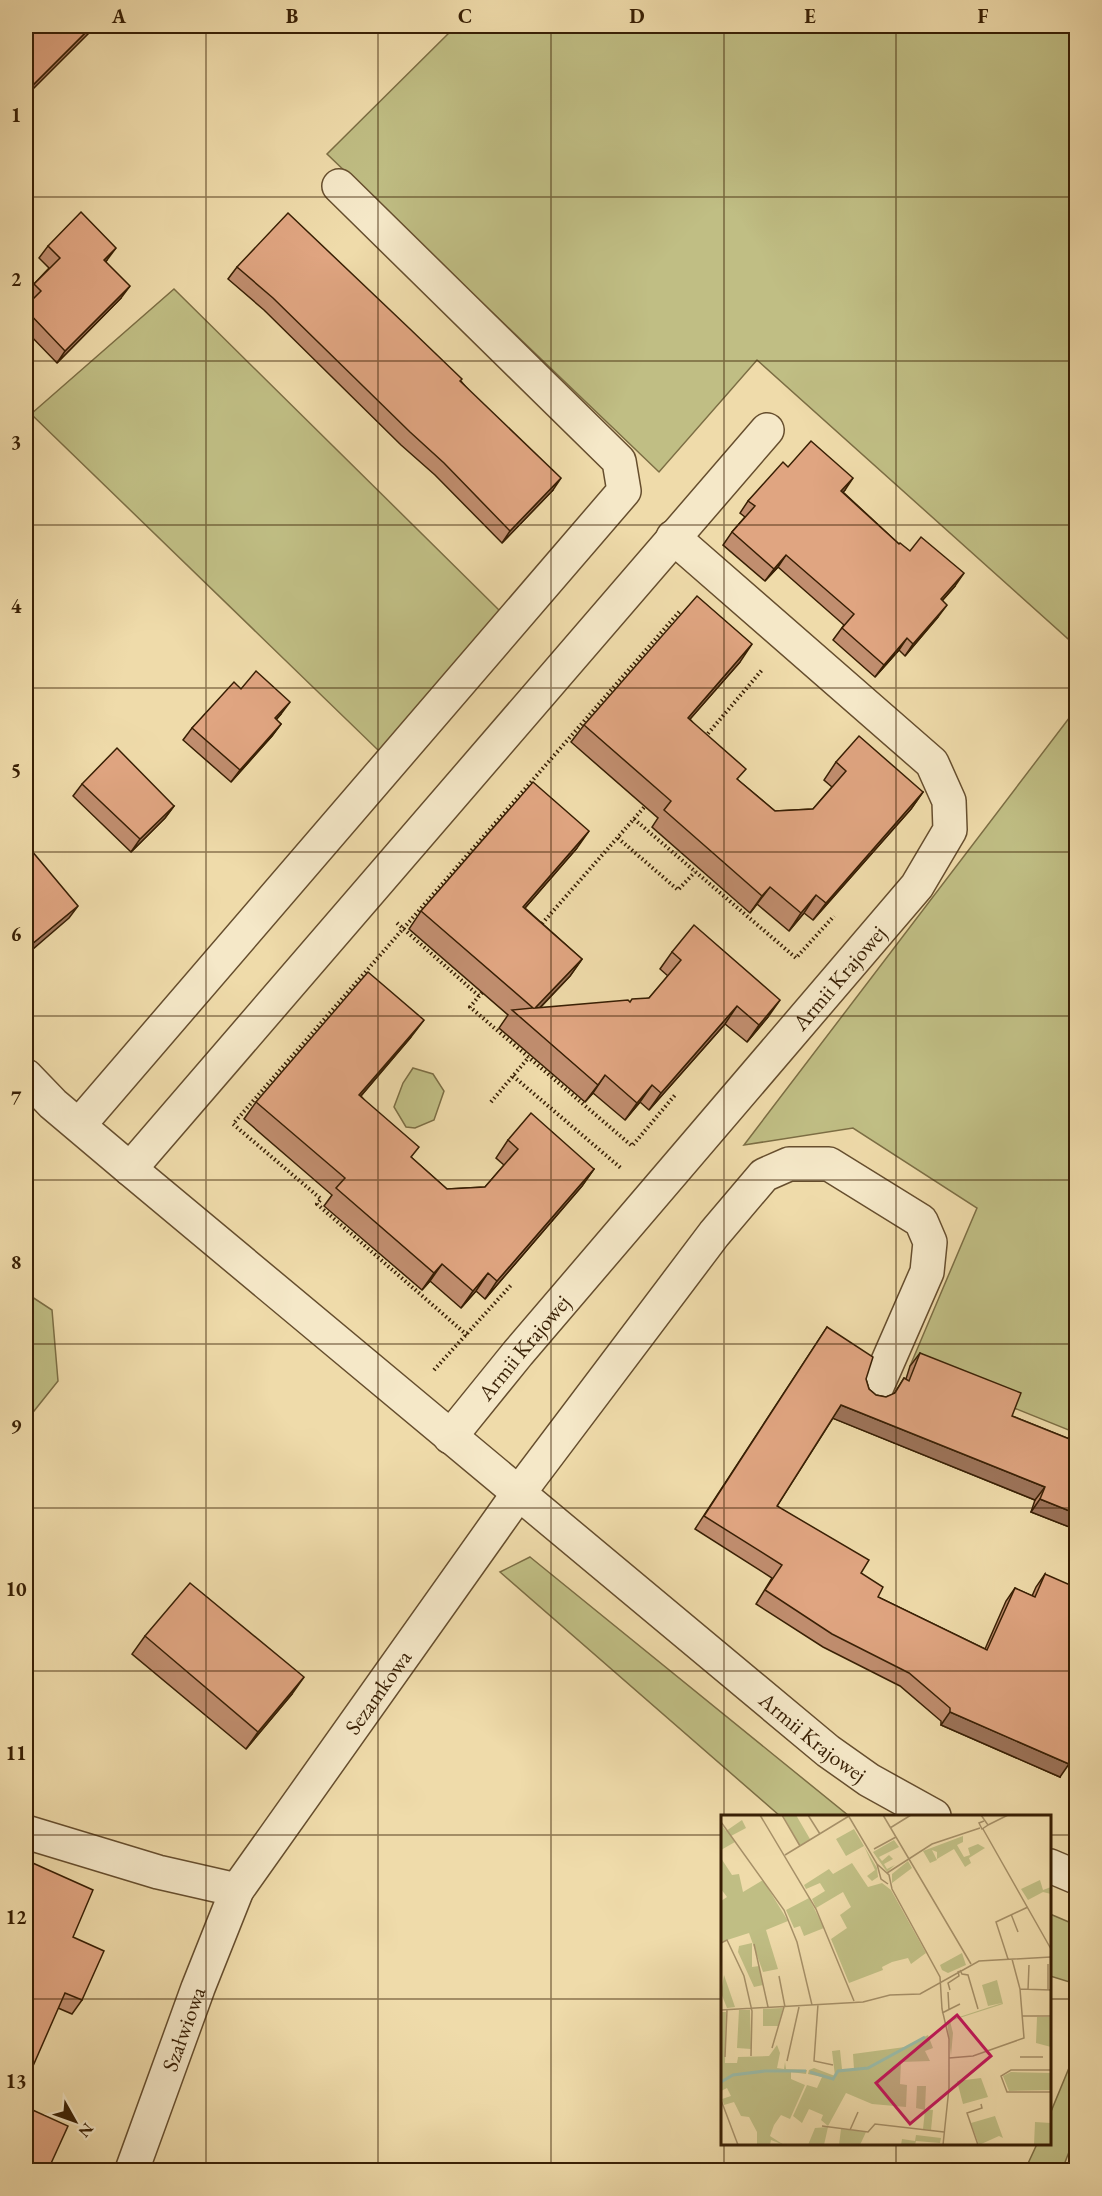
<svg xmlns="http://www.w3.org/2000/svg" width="1102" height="2196" viewBox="0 0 1102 2196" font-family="'EB Garamond',serif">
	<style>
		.green { fill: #c0be84; stroke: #7c6e44; stroke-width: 1.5 }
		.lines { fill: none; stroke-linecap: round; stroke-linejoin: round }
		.minor-casing { stroke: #664e2e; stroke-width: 36 }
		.path { stroke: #381f04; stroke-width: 4; stroke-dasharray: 1.5 3; stroke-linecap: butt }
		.minor { stroke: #f5e8c8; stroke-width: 33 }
		.wall { fill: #c18e6f; stroke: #381f04; stroke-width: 1.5 }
		.shaded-wall { fill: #9d745a; stroke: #381f04; stroke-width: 1.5 }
		.building { fill: #e0a581; stroke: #381f04; stroke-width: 1.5 }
		.grid { fill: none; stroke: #381f04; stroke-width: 1.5; stroke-opacity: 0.55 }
		.labels { text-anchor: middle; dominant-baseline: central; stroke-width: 4.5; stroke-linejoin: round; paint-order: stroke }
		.street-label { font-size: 22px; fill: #381f04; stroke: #f5e8c8 }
		.inset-river { fill: none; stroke: #9abba8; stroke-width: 3 }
		.inset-road { fill: none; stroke: #a69068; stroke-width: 1.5 }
		.view { fill: #c2185b; fill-opacity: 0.15; stroke: #c2185b; stroke-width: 3 }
		.inset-edge { fill: none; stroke: #381f04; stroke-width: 3 }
		.neatline { fill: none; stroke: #381f04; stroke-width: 2 }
		.grid-label { font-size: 20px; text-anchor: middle; font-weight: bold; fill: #381f04 }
	</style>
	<rect width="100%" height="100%" fill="#efdbaa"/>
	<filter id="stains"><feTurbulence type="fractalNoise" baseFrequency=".00333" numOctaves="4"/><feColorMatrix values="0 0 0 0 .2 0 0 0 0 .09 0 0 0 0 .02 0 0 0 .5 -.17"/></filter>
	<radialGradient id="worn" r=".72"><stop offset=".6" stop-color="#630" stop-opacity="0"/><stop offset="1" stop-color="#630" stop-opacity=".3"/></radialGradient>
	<g class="green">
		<polygon points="456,26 1076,26 1076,646 757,360 659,472 327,154"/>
		<polygon points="174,289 500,611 379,751 31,414 26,419 26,408 31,414"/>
		<polygon points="1076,709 1076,1433 910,1366 977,1208 853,1128 744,1145"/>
		<polygon points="413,1068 433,1074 444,1091 434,1120 415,1128 406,1127 394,1107 403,1083"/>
		<polygon points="26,1293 52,1310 58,1381 26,1421"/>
		<polygon points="530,1557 849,1816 780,1816 500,1572"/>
		<polygon points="1050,1914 1076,1925 1076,1984 1050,1976"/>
		<polygon points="1076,2051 1076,2134 1062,2170 1025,2170 1037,2144 1050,2144 1050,2114"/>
	</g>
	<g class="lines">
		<g class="minor-casing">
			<g id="minor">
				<path id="s1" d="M26 1076 53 1104 130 1169 828 1751 869 1780 934 1816"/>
				<polyline points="79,1125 624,491 619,461 339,186"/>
				<polyline points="130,1169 767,430"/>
				<path id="s2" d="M450 1437 518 1353 917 886 950 830 949 801 932 763 673 537"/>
				<polyline points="26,1832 158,1872 237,1890"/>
				<polyline points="1050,1866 1076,1877"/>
				<path id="s3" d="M132 2170 198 1988 237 1890 518 1494 714 1234 764 1175 789 1164H829L921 1221 930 1242 927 1272 875 1391"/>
			</g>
		</g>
		<g class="path">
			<polyline points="705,737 762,670"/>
			<polyline points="634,819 796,958 834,916"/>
			<polyline points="618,838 678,890 695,872"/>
			<polyline points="397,923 479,996"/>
			<polyline points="539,927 647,804"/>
			<polyline points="485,989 470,1007 632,1146 675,1095"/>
			<polyline points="513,1076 622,1169"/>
			<polyline points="491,1102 529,1057"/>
			<polyline points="467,1335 317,1204 321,1199 233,1124 680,611"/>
			<polyline points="434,1370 512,1284"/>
		</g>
		<use href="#minor" class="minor"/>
	</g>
	<g class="wall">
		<polygon points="48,246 107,260 106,262 121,298 57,363 26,331 26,306 30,301 26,296 34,284 49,268 39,258"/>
		<polygon points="237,267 461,381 553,490 502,543 435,475 401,445 264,310 228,279"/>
		<polygon points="788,467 845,490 843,492 899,544 955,586 942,601 938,617 905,656 899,650 875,677 833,640 844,625 778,567 765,581 723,545 732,532 745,517 740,513 748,501"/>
		<polygon points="740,662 690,719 738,780 775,811 813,809 832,787 824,780 836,762 923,792 911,809 813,920 804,913 789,931 757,904 750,913 652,827 658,818 571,742 584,725"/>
		<polygon points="241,689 281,714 276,720 281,724 272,736 231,782 183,740 192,728"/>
		<polygon points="82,784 174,806 165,818 131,852 73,796"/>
		<polygon points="577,848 525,908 582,959 570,976 540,1008 630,1002 649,998 668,976 660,969 672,952 768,1017 747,1042 725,1024 649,1110 640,1102 625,1120 593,1093 585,1102 499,1028 508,1015 409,929 421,911"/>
		<polygon points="411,1037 361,1096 411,1157 447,1189 485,1187 504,1165 496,1158 508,1140 594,1169 582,1186 485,1299 476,1291 461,1308 430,1281 422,1290 324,1206 332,1195 244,1119 256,1102"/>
		<polygon points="827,1327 866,1379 869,1389 876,1395 886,1397 894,1394 904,1378 906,1379 910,1366 920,1353 1012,1416 1077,1442 1077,1530 1031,1512 1035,1500 833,1418 777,1506 861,1573 878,1597 985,1649 1006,1601 1015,1588 1032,1596 1036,1587 1045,1574 1060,1777 941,1725 941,1721 900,1686 823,1647 756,1604 772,1578 695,1529"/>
		<polygon points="145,1636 292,1694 246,1749 132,1654"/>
		<polygon points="73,1937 82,2000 72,2014 58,2008"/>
	</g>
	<g class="shaded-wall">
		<polygon points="92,26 96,26 26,96 26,92"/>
		<polygon points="116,248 107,260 95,272 104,260"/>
		<polygon points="130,286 121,298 57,363 65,351"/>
		<polygon points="561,478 553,490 502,543 510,531"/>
		<polygon points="853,478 845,490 833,503 841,491"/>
		<polygon points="786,555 778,567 765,581 774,569"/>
		<polygon points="964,573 955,586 932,612 941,599"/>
		<polygon points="947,605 938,617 905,656 913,644"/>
		<polygon points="907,638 899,650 875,677 884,665"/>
		<polygon points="752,644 740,662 676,735 688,718"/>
		<polygon points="290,702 281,714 266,731 275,718"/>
		<polygon points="281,724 272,736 231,782 240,770"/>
		<polygon points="923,792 911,809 813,920 826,903"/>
		<polygon points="174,806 165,818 131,852 140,839"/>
		<polygon points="589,831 577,848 511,924 523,907"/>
		<polygon points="770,887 757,904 750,913 762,896"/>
		<polygon points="816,895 804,913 789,931 801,913"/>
		<polygon points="78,906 69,918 26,955 26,949"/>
		<polygon points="582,959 570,976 526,1022 535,1008"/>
		<polygon points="780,1000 768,1017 747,1042 759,1025"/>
		<polygon points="737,1006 725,1024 649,1110 661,1093"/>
		<polygon points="424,1020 411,1037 347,1112 359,1095"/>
		<polygon points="605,1075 593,1093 585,1102 598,1085"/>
		<polygon points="652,1085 640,1102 625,1120 637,1103"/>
		<polygon points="594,1169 582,1186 485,1299 497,1281"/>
		<polygon points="442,1264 430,1281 422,1290 434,1273"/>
		<polygon points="488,1273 476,1291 461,1308 473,1291"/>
		<polygon points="841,1405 1045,1487 1035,1500 832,1418"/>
		<polygon points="1040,1499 1077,1514 1077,1530 1031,1512"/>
		<polygon points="304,1677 292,1694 246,1749 258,1732"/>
		<polygon points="950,1712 1069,1764 1060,1777 941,1725"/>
	</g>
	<g class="building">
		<polygon points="26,26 92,26 26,92"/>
		<polygon points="81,212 116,248 104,260 130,286 65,351 26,310 26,306 41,291 34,284 60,258 48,246"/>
		<polygon points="288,213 410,329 462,379 460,381 561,478 510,531 444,463 410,432 273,298 237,267"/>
		<polygon points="811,441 853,478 841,491 899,544 900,543 910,551 921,537 964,573 941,599 947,605 913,644 907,638 884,665 842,628 854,614 786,555 774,569 732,532 755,506 748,501 783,462 788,467"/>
		<polygon points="697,596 752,644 688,718 746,769 737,779 775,811 813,809 846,771 836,762 859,736 923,792 826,903 816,895 801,913 770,887 762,896 664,810 671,801 584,725"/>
		<polygon points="256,671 290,702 275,718 281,724 240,770 192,728 234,682 241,689"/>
		<polygon points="117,748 174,806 140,839 82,784"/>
		<polygon points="533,782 589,831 523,907 582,959 535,1008 628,1000 630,1002 632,999 649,998 681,960 672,952 694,925 780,1000 759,1025 737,1006 661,1093 652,1085 637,1103 605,1075 598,1085 512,1010 533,1008 421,911"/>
		<polygon points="26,844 78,906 26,949"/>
		<polygon points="368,972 424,1020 359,1095 419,1147 411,1157 447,1189 485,1187 518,1149 508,1140 531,1113 594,1169 497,1281 488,1273 473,1291 442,1264 434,1273 336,1188 345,1178 256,1102"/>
		<polygon points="827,1327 873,1357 866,1379 869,1389 876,1395 886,1397 895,1393 904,1378 909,1381 920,1353 1021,1393 1012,1416 1077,1442 1077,1514 1040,1499 1045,1487 841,1405 777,1506 869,1560 861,1573 883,1587 878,1597 987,1650 1015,1588 1035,1597 1045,1574 1077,1588 1077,1748 1069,1764 950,1712 950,1708 909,1673 832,1634 765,1590 782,1565 704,1516"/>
		<polygon points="190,1583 304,1677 258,1732 145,1636"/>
		<polygon points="26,1860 93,1890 73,1937 104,1951 82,2000 65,1993 26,2082"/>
		<polygon points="26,2107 68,2126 48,2170 26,2170"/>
	</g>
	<path class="grid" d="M206 26V2170M378 26V2170M551 26V2170M724 26V1816M896 26V1816M26 197H1076M26 361H1076M26 525H1076M26 688H1076M26 852H1076M26 1016H1076M26 1180H1076M26 1344H1076M26 1508H1076M26 1671H1076M26 1835H722M1050 1835H1076M26 1999H722M1050 1999H1076M724 2144V2170M896 2144V2170"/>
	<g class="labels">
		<g class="street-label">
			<text stroke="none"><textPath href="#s2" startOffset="602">Armii Krajowej</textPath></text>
			<text stroke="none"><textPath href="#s2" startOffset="116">Armii Krajowej</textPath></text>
			<text stroke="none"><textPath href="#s3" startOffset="542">Sezamkowa</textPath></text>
			<text stroke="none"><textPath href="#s1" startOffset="1028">Armii Krajowej</textPath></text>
			<text stroke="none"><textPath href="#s3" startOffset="150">Szałwiowa</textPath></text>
		</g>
	</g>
	<g transform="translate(721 1815)">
		<rect width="330" height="330" fill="#efdbaa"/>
		<path d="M62 0H75L89 24 79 31ZM21 5 25 13 10 21 14 27 0 35V9L5 16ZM133 14 156 53 157 62 151 66 146 61 154 55 143 31 125 41 115 24ZM242 21V27L236 30 243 42 249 40 247 33 257 29 264 33 248 43 250 48 244 52 233 34 216 44V37L211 35 216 45 209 48 202 36ZM173 25 178 32 158 42 161 46 168 40 172 44 163 49 166 54 174 50 166 57 152 37ZM0 43 11 60 18 59 22 77 42 65 67 106 45 115 57 154 42 157 28 118 0 127V86L6 82 0 74ZM187 46 191 53 171 68V59ZM131 48 147 72 161 68 170 75 205 138 190 149 187 143 171 147 161 152 162 155 128 168 110 124 126 113 119 100 130 92 122 77 95 93 91 84 104 76 99 68 85 74 83 70 108 54 112 59ZM319 65 322 75 330 72V79L322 77 307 85 300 74ZM88 83 103 113 83 121 79 111 73 113 65 95ZM31 128V152L38 151 42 170 33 172 17 137 18 131ZM241 138 245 150 227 158 221 155 219 150ZM3 160 14 192 6 193 0 178ZM276 165 282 189 229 206 232 218 230 241 226 206 281 188 267 191 261 170ZM62 193 57 211H42V194ZM18 195H29L30 234 16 233ZM0 197H5L4 248H16L17 242 48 241 56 230 59 238 56 253 63 254 64 247 65 254 86 255 85 259 70 257V264L84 270 69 304 60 300 53 310 49 321 63 330 50 325 49 330 36 329V317L28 302 20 301 13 287 3 290 1 284 10 281 6 273 0 276ZM316 202H330V232L315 228ZM207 220 212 233 204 236 209 246 180 247 179 269 186 270 185 292 151 289 125 278 107 311 100 305 102 300 88 294 81 308 72 301 86 270 96 273 101 262 87 259 88 255 93 253 114 261 111 236 119 235 121 254H133L132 239 184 232ZM290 257 330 258V275L288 276 282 261ZM260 263 267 282 242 289 236 266ZM196 271H205L204 294 212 295 210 315 202 314 204 295 195 293ZM274 301 282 323 278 321 258 330 250 308ZM314 307 330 308V330H313ZM107 312 103 330H87L94 313ZM120 314 145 317 139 330H118ZM195 320 220 323 219 328 195 326 194 330H180L181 324 194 326Z" fill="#c0be84"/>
		<path class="inset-river" d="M89 257 112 264 117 256 147 253 204 222M0 267 12 260 44 256H85"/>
		<path class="inset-road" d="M39 0 95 94 133 186M61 0 79 31M87 0 99 19M127 0 156 49 160 64 167 69M162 0 250 149M260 0 267 10 261 14 258 8 263 6M0 7 63 95 76 127 91 190M267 10 287 0M169 13 190 0M262 14 330 134M153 34 175 22M64 40 128 1M156 49 168 60 171 74 219 162 221 194 228 224V273L222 330M166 58 211 29 259 13M290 99 297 117M0 128 6 125 23 161 31 196 30 241M33 129 47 192M287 144 275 107 307 92M291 144 299 174 330 175M239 155 241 159 247 160 257 194M58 161 64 192M229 175 227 168 238 161 237 156M307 175 308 150M327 175V149M227 177 228 195M97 189 93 246 112 250M0 195 142 187 169 180 199 179 258 146 330 142M221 198 239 189M301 201H330M51 233 63 192M4 242 6 195M299 242H322M228 243 252 241 303 223 299 174M66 246 78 192M330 255H290L280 261 286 277H330M0 285 17 330M101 311 147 317 154 309 223 317M129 315 137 297M257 330 246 298 261 293 260 289"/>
		<path class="view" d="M236 200 270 241 189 309 155 268Z"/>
		<rect width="330" height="330" class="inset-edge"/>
	</g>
	<rect width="1102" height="2196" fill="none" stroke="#efdbaa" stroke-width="66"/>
	<g transform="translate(75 2121) rotate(130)" stroke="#f5e8c8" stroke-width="4.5" paint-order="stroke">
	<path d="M0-4.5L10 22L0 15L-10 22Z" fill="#381f04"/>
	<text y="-9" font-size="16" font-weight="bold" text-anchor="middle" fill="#381f04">N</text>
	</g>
	<rect x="33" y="33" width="1036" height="2130" class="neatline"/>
	<g class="grid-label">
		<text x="119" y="23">A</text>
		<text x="292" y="23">B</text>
		<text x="465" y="23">C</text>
		<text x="637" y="23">D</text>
		<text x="810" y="23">E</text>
		<text x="983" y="23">F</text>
		<text x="16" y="122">1</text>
		<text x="16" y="286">2</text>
		<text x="16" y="449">3</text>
		<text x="16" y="613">4</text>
		<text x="16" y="777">5</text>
		<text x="16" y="941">6</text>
		<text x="16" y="1105">7</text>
		<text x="16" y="1269">8</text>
		<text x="16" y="1433">9</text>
		<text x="16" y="1596">10</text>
		<text x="16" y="1760">11</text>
		<text x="16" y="1924">12</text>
		<text x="16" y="2088">13</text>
	</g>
	<rect width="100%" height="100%" filter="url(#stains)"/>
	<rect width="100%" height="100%" fill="url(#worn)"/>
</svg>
